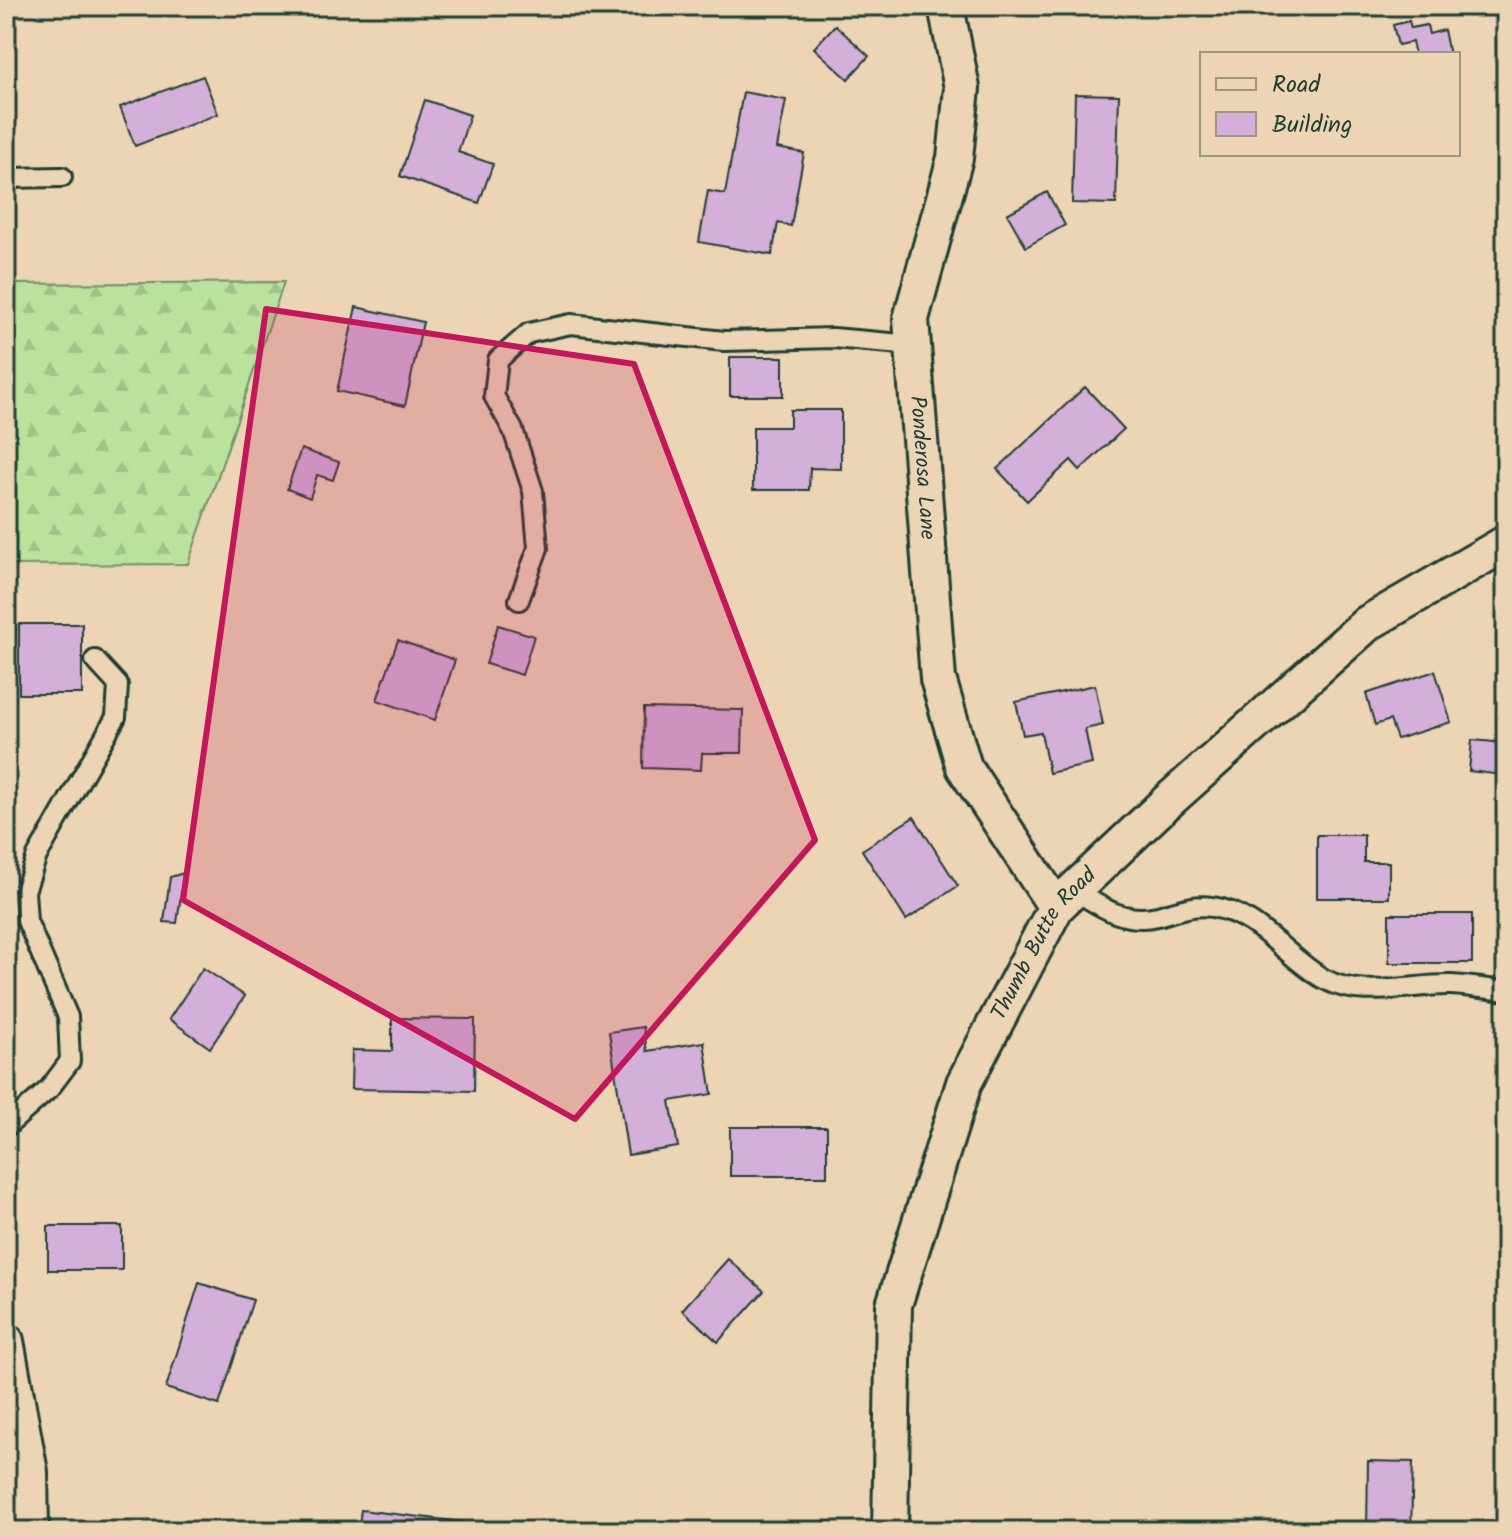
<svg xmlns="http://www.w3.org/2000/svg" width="1512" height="1537" viewBox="0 0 1512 1537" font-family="Kalam,sans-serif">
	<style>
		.forest { fill: url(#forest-firs); stroke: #6d9068; stroke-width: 2 }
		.building { fill: #d3afd9; stroke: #1f3d34; stroke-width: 2 }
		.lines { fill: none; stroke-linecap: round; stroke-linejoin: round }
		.service-casing { stroke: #1f3d34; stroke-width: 24 }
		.minor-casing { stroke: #1f3d34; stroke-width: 40 }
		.service { stroke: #ecd4b4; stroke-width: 18 }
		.minor { stroke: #ecd4b4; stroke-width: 34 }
		.marked { fill: #c2185b; fill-opacity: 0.2; stroke: #c2185b; stroke-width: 6; stroke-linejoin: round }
		.labels { text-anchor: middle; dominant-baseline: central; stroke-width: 6; stroke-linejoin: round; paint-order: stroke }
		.street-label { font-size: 22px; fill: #1f3d34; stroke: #ecd4b4 }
	</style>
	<defs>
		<pattern id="forest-firs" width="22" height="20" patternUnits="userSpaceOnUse" patternTransform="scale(2)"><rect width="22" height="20" fill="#bbe29d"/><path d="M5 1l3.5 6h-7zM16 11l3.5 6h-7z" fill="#a0c388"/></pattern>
	</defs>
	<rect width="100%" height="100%" fill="#ecd4b4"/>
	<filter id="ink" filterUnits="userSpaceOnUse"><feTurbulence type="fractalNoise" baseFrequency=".0125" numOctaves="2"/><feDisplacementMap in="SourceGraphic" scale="16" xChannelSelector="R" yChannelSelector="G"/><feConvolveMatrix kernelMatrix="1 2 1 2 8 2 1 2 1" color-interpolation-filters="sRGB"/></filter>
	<g filter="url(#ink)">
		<g class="forest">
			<polygon points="1495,6 1506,6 1505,513"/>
			<polygon points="284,282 188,564 6,565 6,284"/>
		</g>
		<g class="building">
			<polygon points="1409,21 1411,28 1427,25 1429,34 1444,30 1449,54 1415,54 1412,42 1398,45 1393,25"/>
			<polygon points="835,25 869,56 848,79 814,48"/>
			<polygon points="203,76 218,114 135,146 120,107"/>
			<polygon points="743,92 786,100 777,148 804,153 791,226 778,223 772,255 699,242 708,191 725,194"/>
			<polygon points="1075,94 1119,95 1116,204 1072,203"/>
			<polygon points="425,100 470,115 458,152 493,164 479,203 400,176"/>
			<polygon points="1047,192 1065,225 1026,247 1007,214"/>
			<polygon points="356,307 423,322 405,406 337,391"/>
			<rect x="730" y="357" width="53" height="39"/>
			<polygon points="1085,387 1124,429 1080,470 1071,460 1027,501 997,469"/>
			<polygon points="790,410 841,410 841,469 810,468 809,490 753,490 753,427 790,427"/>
			<polygon points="301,449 339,462 333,480 317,475 310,498 287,489"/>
			<rect x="19" y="624" width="63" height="70"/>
			<polygon points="498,625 534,636 522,675 486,664"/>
			<polygon points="398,640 455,660 435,720 377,700"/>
			<polygon points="1435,671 1451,722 1397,739 1390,720 1375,725 1366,694"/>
			<polygon points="1095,685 1103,725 1085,729 1092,764 1049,773 1041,732 1023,735 1016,702"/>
			<polygon points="644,708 743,710 742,753 702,753 701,770 643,768"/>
			<polygon points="1472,740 1506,743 1503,775 1469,771"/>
			<polygon points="914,817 958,886 906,920 862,850"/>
			<polygon points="1317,835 1364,835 1364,862 1389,862 1389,898 1317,898"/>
			<polygon points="184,873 177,923 164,922 170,877"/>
			<rect x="1389" y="914" width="83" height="49"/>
			<polygon points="203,968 245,996 210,1048 169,1019"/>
			<polygon points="392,1018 475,1019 474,1091 351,1089 352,1050 392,1051"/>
			<polygon points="643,1027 647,1051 704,1042 712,1094 670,1101 678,1147 628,1155 609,1032"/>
			<rect x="730" y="1127" width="97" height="49"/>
			<rect x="48" y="1226" width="74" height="44"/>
			<polygon points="728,1259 764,1291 718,1342 682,1310"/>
			<polygon points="199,1283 253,1300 219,1405 166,1388"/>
			<polygon points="1368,1461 1413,1462 1411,1531 1367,1531"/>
			<polygon points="361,1510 462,1522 461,1531 358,1531"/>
		</g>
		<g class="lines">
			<g class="service-casing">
				<g id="service">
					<polyline points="6,178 62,177"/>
					<polyline points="519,600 538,548 533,491 513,430 494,396 498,360 529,333 571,324 724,341 833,338 913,345"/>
					<path d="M1074 890C1101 907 1124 924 1158 916 1176 911 1193 904 1212 907 1258 913 1286 958 1324 979 1361 1000 1411 984 1451 985 1469 986 1488 989 1506 991"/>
					<polyline points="6,1127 49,1089 70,1061 68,1017 27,921 25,891 37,856 116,717 118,685 95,660"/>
				</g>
			</g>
			<g class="minor-casing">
				<g id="minor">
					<path id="s1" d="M946 6 962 88 955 158 911 319 938 679 964 767 1056 907"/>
					<polyline points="6,1341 30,1472 31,1531"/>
					<path id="s2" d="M890 1531 894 1305 964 1083 1056 907 1166 803 1368 623 1506 543"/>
				</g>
			</g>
			<use href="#service" class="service"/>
			<use href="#minor" class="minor"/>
		</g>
	</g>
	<path class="marked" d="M266 309 634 364 815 840 575 1119 183 900Z"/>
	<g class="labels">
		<g class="street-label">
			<text stroke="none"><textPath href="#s1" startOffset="470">Ponderosa Lane</textPath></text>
			<text stroke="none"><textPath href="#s2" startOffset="620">Thumb Butte Road</textPath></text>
		</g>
	</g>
	<rect width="1512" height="1537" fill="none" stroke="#ecd4b4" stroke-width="32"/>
	<rect x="16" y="16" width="1480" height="1505" fill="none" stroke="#1f3d34" stroke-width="3" filter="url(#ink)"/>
	<rect x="1200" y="52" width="260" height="104" fill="#ecd4b4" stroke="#9a9881" stroke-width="2"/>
	<rect x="1216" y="78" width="40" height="12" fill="#ecd4b4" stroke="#9a9881" stroke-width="2"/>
	<text x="1272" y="92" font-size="24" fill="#1f3d34">Road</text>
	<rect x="1216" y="112" width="40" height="24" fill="#d3afd9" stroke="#9a9881" stroke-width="2"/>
	<text x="1272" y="132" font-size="24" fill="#1f3d34">Building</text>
</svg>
